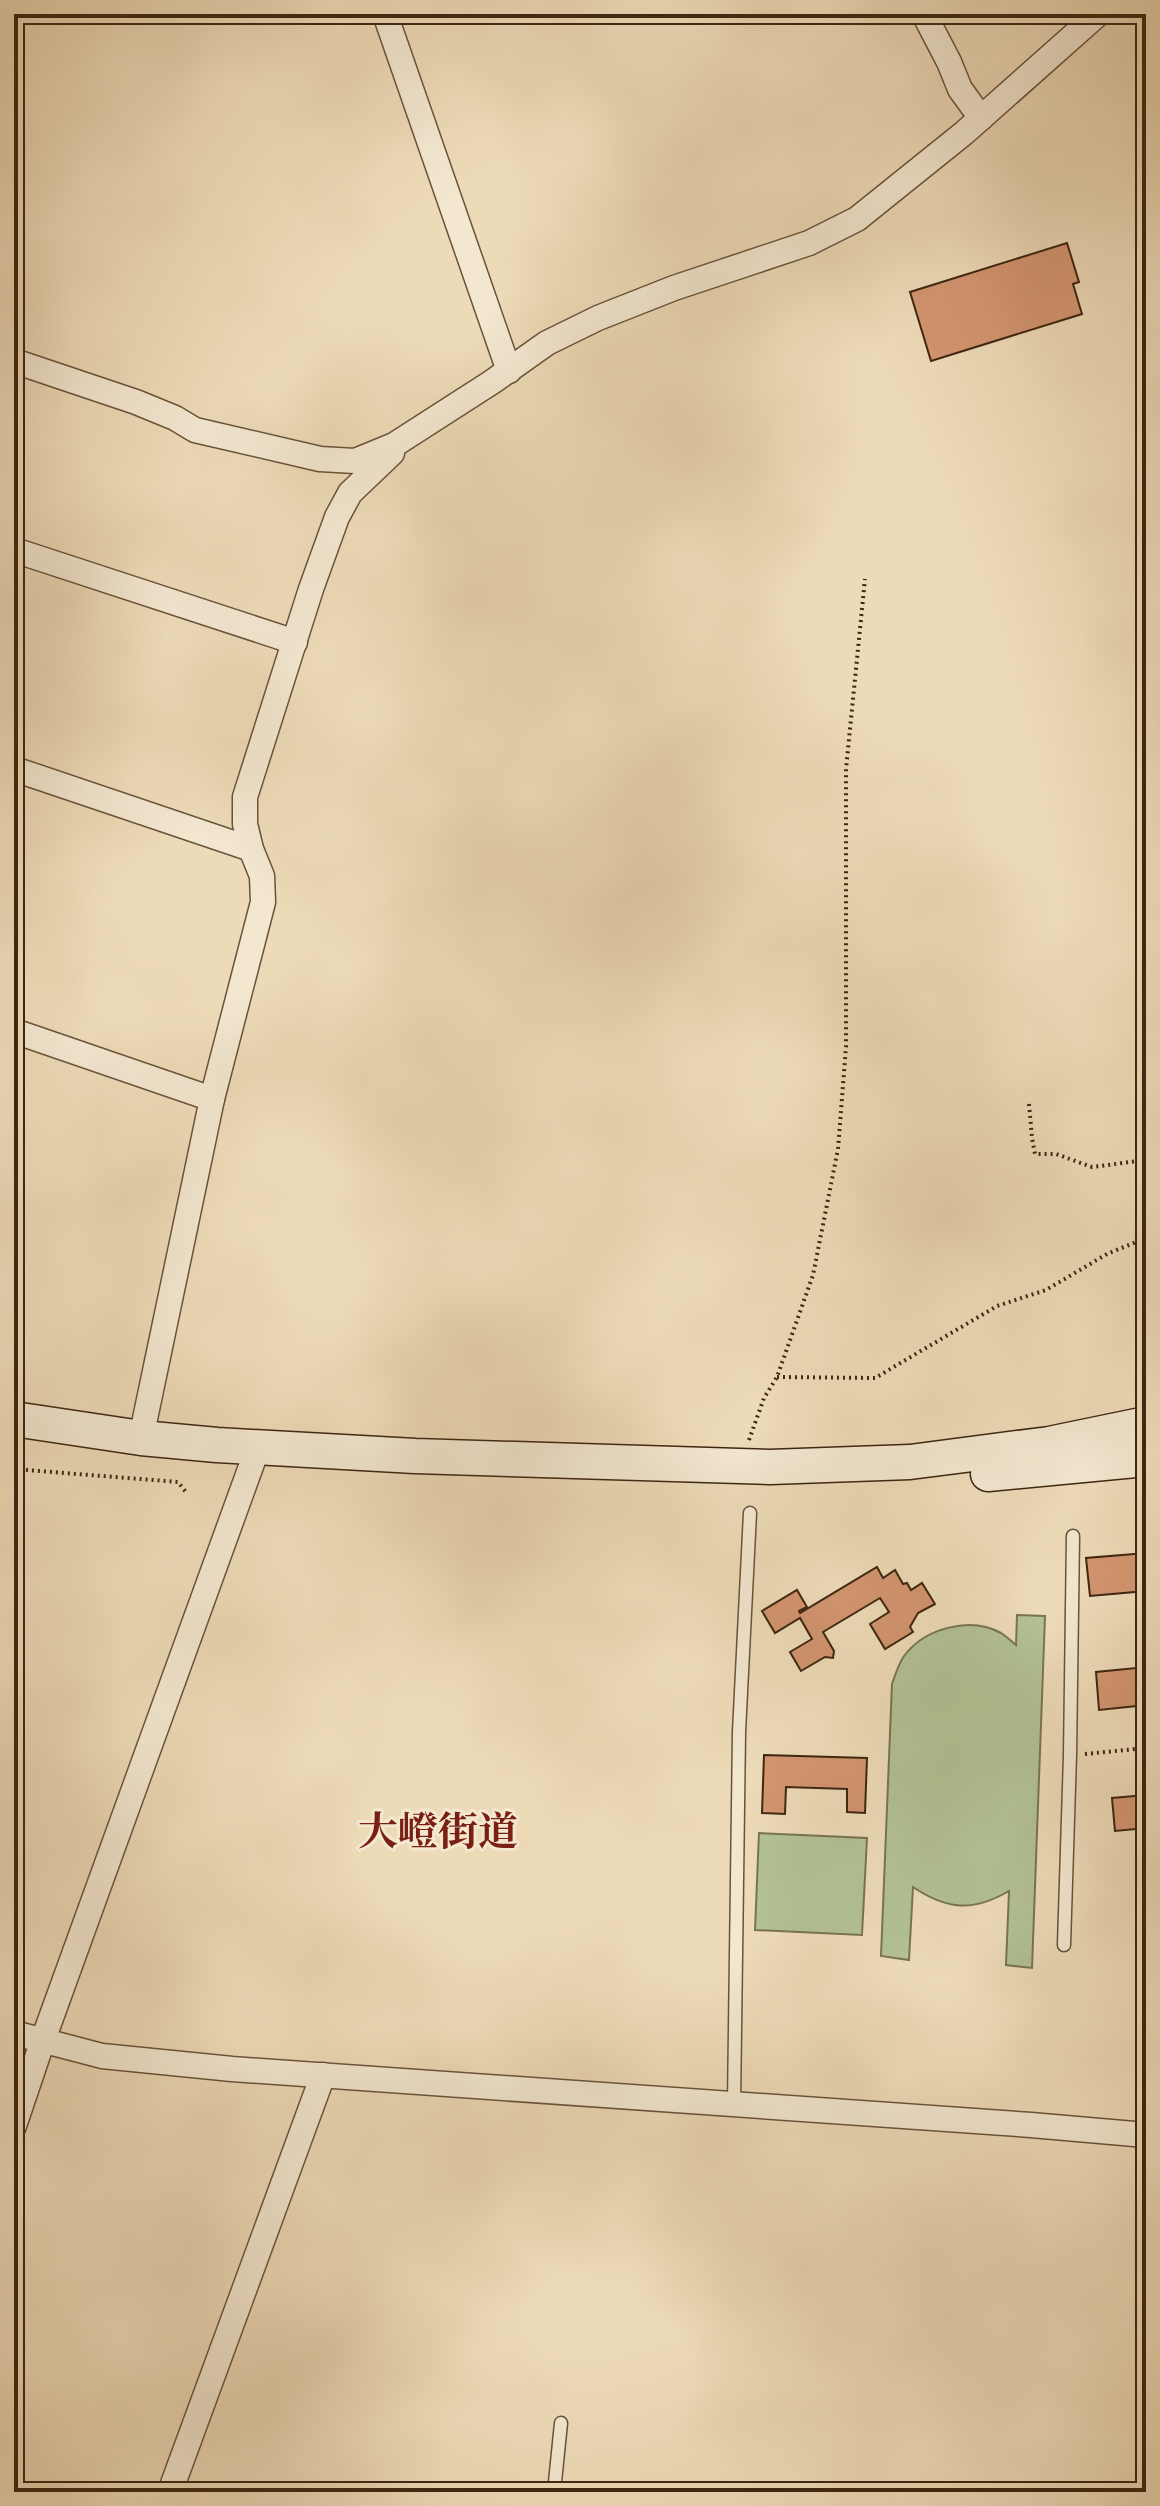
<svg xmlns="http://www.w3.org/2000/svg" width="1160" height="2506" viewBox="0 0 1160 2506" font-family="'Libre Bodoni','Noto Serif SC',serif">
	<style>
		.green { fill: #b2c194; stroke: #787452; stroke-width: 2 }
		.building { fill: #d29570; stroke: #3d2611; stroke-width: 2 }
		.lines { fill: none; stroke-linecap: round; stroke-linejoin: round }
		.lane-casing { stroke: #69533a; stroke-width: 15 }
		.street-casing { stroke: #69533a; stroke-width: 27 }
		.secondary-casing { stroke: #3d2611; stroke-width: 37 }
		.path { stroke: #3d2611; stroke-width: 4; stroke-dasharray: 2 4; stroke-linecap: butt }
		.lane { stroke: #f3e7d0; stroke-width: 12 }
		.street { stroke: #f3e7d0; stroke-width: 24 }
		.secondary { stroke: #f3e7d0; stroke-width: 34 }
		.labels { text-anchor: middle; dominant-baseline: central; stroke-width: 6; stroke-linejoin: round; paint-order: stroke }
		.district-label { font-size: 40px; font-weight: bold; fill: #7a1f14; stroke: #f3e7d0 }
	</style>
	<rect width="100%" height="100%" fill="#eddab7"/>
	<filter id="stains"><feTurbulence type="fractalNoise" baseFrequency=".0025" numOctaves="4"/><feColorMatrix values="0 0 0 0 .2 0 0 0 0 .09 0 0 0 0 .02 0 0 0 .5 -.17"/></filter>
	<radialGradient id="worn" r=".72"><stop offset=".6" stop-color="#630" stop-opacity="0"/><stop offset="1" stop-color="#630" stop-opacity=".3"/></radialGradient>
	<g class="green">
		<path d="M1017 1615 1045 1616 1032 1968 1006 1965 1009 1891C973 1912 947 1910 913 1887L909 1960 881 1956 892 1684C895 1675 899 1663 904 1656 925 1628 970 1616 1001 1633 1006 1636 1011 1641 1016 1645Z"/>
		<polygon points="759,1833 867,1838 862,1935 755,1930"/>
	</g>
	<g class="building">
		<polygon points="1067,243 1079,282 1073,284 1082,314 931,361 910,292"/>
		<polygon points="1146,1553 1146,1591 1090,1596 1086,1558"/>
		<polygon points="877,1567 883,1578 895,1570 903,1584 907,1583 911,1590 922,1583 935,1604 918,1613 910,1627 913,1632 885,1649 870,1624 889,1612 880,1598 823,1632 834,1651 833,1658 825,1657 801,1671 790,1652 812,1639 800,1618 775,1633 762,1611 797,1590 807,1607 799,1611 800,1613"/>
		<polygon points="1146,1667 1146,1705 1099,1710 1096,1672"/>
		<polygon points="764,1755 867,1758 865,1813 847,1812 847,1789 786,1787 785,1814 762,1813"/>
		<polygon points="1146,1795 1146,1828 1115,1831 1112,1798"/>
	</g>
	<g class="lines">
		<g class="lane-casing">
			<g id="lane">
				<polyline points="1064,1945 1070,1755 1073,1536"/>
				<polyline points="734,2104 739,1732 750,1513"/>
				<polyline points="554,2492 561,2423"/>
			</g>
		</g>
		<g class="street-casing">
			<g id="street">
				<polyline points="385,14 509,371"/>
				<polyline points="924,14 949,62 960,89 981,118"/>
				<polyline points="14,361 136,402 175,418 195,430 320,459 355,461 394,445 492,382 547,343 598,318 674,288 809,243 857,219 964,133 1098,14"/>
				<polyline points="14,550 295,642"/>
				<polyline points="14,769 251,849"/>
				<polyline points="14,1031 212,1099 141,1438"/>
				<polyline points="212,1099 263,902 262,876 251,849 245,824 245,797 311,589 337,517 350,493 392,453"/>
				<polyline points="14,2033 102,2056 232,2069 1031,2125 1146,2135"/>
				<polyline points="14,2126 43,2040 258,1447"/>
				<polyline points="170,2492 323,2075"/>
			</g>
		</g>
		<g class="secondary-casing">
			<g id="secondary">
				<polyline points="14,1419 141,1438 217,1445 415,1456 770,1467 910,1462 1049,1444 1146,1424"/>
				<polyline points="988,1474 1146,1459"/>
			</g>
		</g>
		<g class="path">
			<polyline points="1029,1104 1032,1138 1035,1154 1056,1154 1092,1167 1146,1160"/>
			<polyline points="777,1377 875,1378 997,1306 1046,1290 1107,1254 1146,1238"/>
			<polyline points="749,1440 764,1398 777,1377 813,1275 838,1149 846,1047 846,769 865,579"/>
			<polyline points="14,1469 178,1482 186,1492"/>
			<polyline points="1085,1754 1146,1748"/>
		</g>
		<use href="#lane" class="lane"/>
		<use href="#street" class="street"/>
		<use href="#secondary" class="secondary"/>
	</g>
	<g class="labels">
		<g class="district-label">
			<text x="438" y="1833">大嶝街道</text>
		</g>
	</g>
	<rect width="1160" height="2506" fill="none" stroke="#eddab7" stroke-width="48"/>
	<rect x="16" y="16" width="1128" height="2474" fill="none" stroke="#3d2611" stroke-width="4"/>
	<rect x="24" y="24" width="1112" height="2458" fill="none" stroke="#3d2611" stroke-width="2"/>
	<rect width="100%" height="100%" filter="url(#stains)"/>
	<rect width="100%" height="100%" fill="url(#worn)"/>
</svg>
